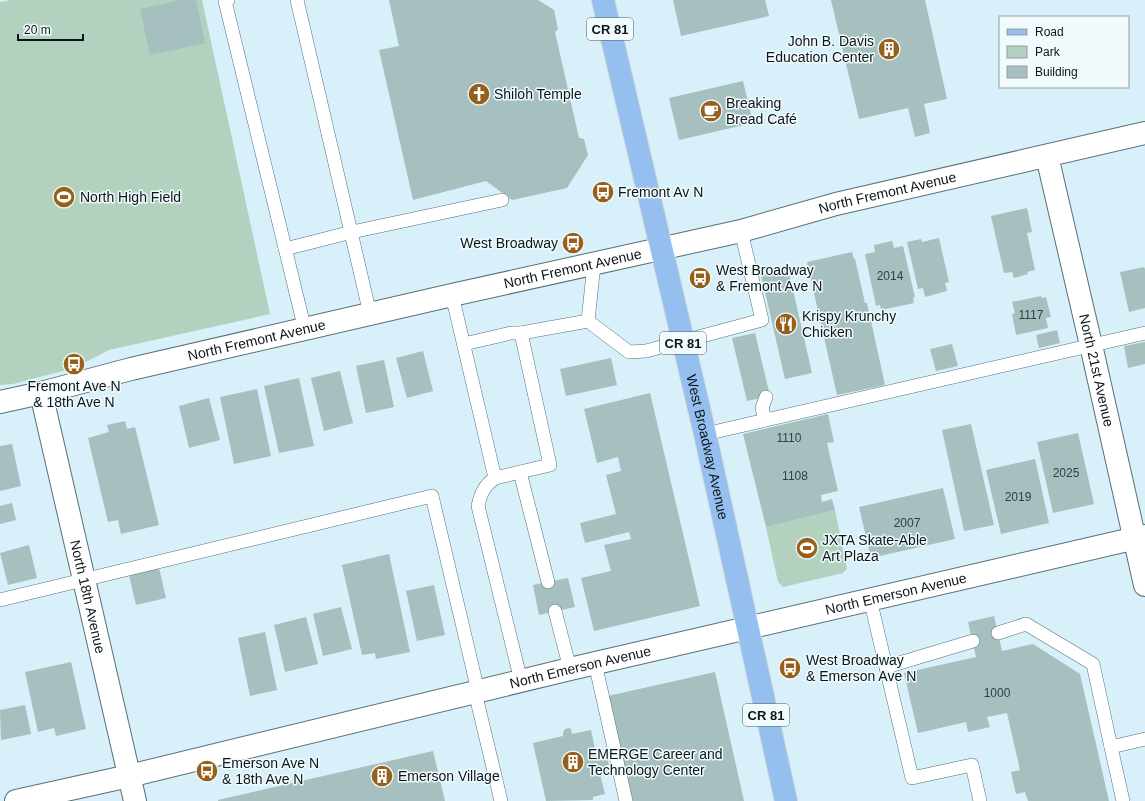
<svg xmlns="http://www.w3.org/2000/svg" width="1145" height="801" viewBox="0 0 1145 801" font-family="Helvetica,sans-serif">
	<style>
		.green { fill: #b2d1bf }
		.building { fill: #a5c0be }
		.lines { fill: none; stroke-linecap: round; stroke-linejoin: round }
		.lane-casing { stroke: #596f77; stroke-width: 14 }
		.street-casing { stroke: #596f77; stroke-width: 24 }
		.secondary-casing { stroke: #596f77; stroke-width: 24 }
		.primary-casing { stroke: #d3d5d6; stroke-width: 24 }
		.lane { stroke: #fff; stroke-width: 13 }
		.street { stroke: #fff; stroke-width: 22 }
		.secondary { stroke: #fff; stroke-width: 22 }
		.primary { stroke: #95bfef; stroke-width: 22 }
		.labels { text-anchor: middle; dominant-baseline: central; stroke-width: 3; stroke-linejoin: round; paint-order: stroke }
		.number-label { font-size: 12px; fill: #324042 }
		.shield { fill: #f1fbfe; stroke: #515a5e; stroke-width: 1 }
		.shield-label { font-size: 13px; font-weight: bold; fill: #0c1519 }
		.poi-label { font-size: 14px; fill: #0c1519; stroke: #f1fbfe; text-anchor: start }
		.street-label { font-size: 14px; fill: #0c1519; stroke: #f1fbfe }
	</style>
	<rect width="100%" height="100%" fill="#d7f0fa"/>
	<g class="green">
		<polygon points="11,0 202,0 270,314 109,350 74,368 13,384 0,385 0,2"/>
		<polygon points="835,510 847,569 843,573 783,587 778,582 766,527"/>
	</g>
	<g class="building">
		<polygon points="181,0 196,0 205,43 150,55 140,9"/>
		<polygon points="389,0 538,0 554,10 558,29 555,32 579,138 584,139 588,155 567,188 512,200 486,181 413,200 379,50 399,46"/>
		<polygon points="673,0 765,0 769,16 681,36"/>
		<polygon points="831,0 925,0 947,99 924,104 930,133 915,137 908,108 859,119"/>
		<polygon points="743,81 753,123 679,140 669,98"/>
		<polygon points="1027,208 1032,232 1027,233 1035,270 1027,272 1028,274 1014,278 1012,272 1004,273 991,216"/>
		<polygon points="939,238 949,282 945,283 947,291 925,297 923,288 918,289 907,242 921,239 922,242"/>
		<polygon points="892,241 894,248 903,246 915,297 913,298 914,303 881,310 880,305 876,306 865,254 875,252 874,245"/>
		<polygon points="852,252 854,259 855,259 865,303 867,303 885,385 837,395 807,262"/>
		<polygon points="1144,267 1145,269 1145,308 1129,312 1120,272"/>
		<polygon points="788,268 812,373 785,379 761,275"/>
		<polygon points="1041,296 1042,298 1046,297 1051,317 1046,318 1048,328 1016,335 1012,314 1015,313 1012,302"/>
		<polygon points="1057,330 1060,343 1039,348 1036,335"/>
		<polygon points="755,333 770,396 747,401 732,338"/>
		<polygon points="1145,342 1145,364 1128,368 1124,346"/>
		<polygon points="952,344 958,366 936,371 930,349"/>
		<polygon points="423,351 433,391 407,398 396,358"/>
		<polygon points="611,358 617,385 566,396 560,369"/>
		<polygon points="384,360 394,407 366,413 356,366"/>
		<polygon points="340,371 353,423 324,431 311,378"/>
		<polygon points="299,378 314,446 279,453 264,386"/>
		<polygon points="257,389 271,456 234,464 220,397"/>
		<polygon points="650,393 700,606 594,631 581,578 611,571 604,545 631,539 629,532 585,543 580,523 616,514 606,475 621,471 618,457 597,463 584,409"/>
		<polygon points="209,398 220,440 189,448 179,406"/>
		<polygon points="828,414 834,442 827,443 838,491 821,495 822,502 832,499 835,510 766,527 743,434"/>
		<polygon points="125,421 127,429 135,427 159,525 121,534 118,520 108,522 88,438 109,432 107,425"/>
		<polygon points="971,424 994,525 964,531 942,430"/>
		<polygon points="1078,433 1094,504 1053,513 1037,442"/>
		<polygon points="12,444 21,486 0,491 0,446"/>
		<polygon points="1035,459 1049,523 1001,534 986,470"/>
		<polygon points="943,488 955,539 871,558 859,507"/>
		<polygon points="12,503 16,520 0,524 0,506"/>
		<polygon points="29,545 37,578 8,585 0,553"/>
		<polygon points="389,554 410,652 376,659 375,653 362,655 342,565"/>
		<polygon points="159,568 166,598 136,605 129,575"/>
		<polygon points="568,578 575,607 539,615 533,585"/>
		<polygon points="434,585 445,635 417,641 406,591"/>
		<polygon points="341,607 352,649 323,656 313,614"/>
		<polygon points="994,616 1002,651 1033,644 1080,674 1109,801 1028,801 1025,792 1016,794 1011,772 1020,770 1007,713 987,717 990,727 968,732 966,722 918,733 904,673 976,657 968,622"/>
		<polygon points="306,617 318,664 285,672 274,625"/>
		<polygon points="265,632 277,690 250,696 238,638"/>
		<polygon points="71,662 86,729 56,736 54,728 38,732 25,672"/>
		<polygon points="715,672 744,801 632,801 608,696"/>
		<polygon points="25,705 31,734 1,740 0,710"/>
		<polygon points="569,728 571,729 572,734 591,730 597,758 607,756 609,765 605,766 607,773 600,774 605,794 593,797 593,800 546,801 533,743 563,736 563,733 565,729"/>
		<polygon points="433,751 445,801 218,801 218,800"/>
	</g>
	<g class="lines">
		<g class="lane-casing">
			<g id="lane">
				<polyline points="228,0 225,1 305,330"/>
				<polyline points="297,0 370,314"/>
				<polyline points="285,249 352,232 502,200"/>
				<path d="M452 295 495 478C484 486 481 493 478 506L521 681"/>
				<polyline points="588,321 594,264"/>
				<polyline points="521,333 588,321 629,352 646,351 762,320 741,231"/>
				<polyline points="464,344 511,333 521,333 550,465 495,478"/>
				<polyline points="765,420 762,408 766,397"/>
				<polyline points="705,434 1145,333"/>
				<polyline points="520,472 548,582"/>
				<polyline points="870,599 912,778 972,765 980,801"/>
				<polyline points="0,600 432,496 478,691"/>
				<polyline points="555,611 570,669"/>
				<polyline points="998,633 1026,624 1093,664 1111,747"/>
				<polyline points="595,663 626,801"/>
				<polyline points="886,667 973,641"/>
				<polyline points="475,692 501,801"/>
				<polyline points="1123,801 1111,747 1145,739"/>
			</g>
		</g>
		<g class="street-casing">
			<g id="street">
				<path id="s1" d="M1047 156 1091 345 1145 585"/>
				<path id="s2" d="M41 393 135 801"/>
			</g>
		</g>
		<g class="secondary-casing">
			<g id="secondary">
				<path id="s3" d="M0 402 41 393 131 369 452 295 741 231 836 204 1145 133"/>
				<path id="s4" d="M16 801 129 776 570 669 1145 536"/>
			</g>
		</g>
		<g class="primary-casing">
			<g id="primary">
				<path id="s5" d="M603 0 705 434 786 801"/>
			</g>
		</g>
		<use href="#lane" class="lane"/>
		<use href="#street" class="street"/>
		<use href="#secondary" class="secondary"/>
		<use href="#primary" class="primary"/>
	</g>
	<defs>
		<g id="building-disc" transform="scale(1.15)"><circle r="9.5" fill="#97601a" stroke="#f1fbfe"/><path d="M-4-6H4V6H1V3H-1V6H-4ZM-2.5-4.3h1.7v1.8h-1.7ZM.8-4.3h1.7v1.8H.8ZM-2.5-1h1.7V.8h-1.7ZM.8-1h1.7V.8H.8Z" fill="#fff"/></g>
		<g id="church-disc" transform="scale(1.15)"><circle r="9.5" fill="#97601a" stroke="#f1fbfe"/><path d="M-1.2-6h2.4v3.5h3.3v2.4h-3.3V6h-2.4V-.1h-3.3v-2.4h3.3Z" fill="#fff"/></g>
		<g id="cafe-disc" transform="scale(1.15)"><circle r="9.5" fill="#97601a" stroke="#f1fbfe"/><path d="M-5.5-4.5H6V0H3Q3 3.5 0 3.5H-2.5Q-5.5 3.5-5.5 0ZM3-3.2v2h1.7v-2ZM-6 4.5H4V6H-6Z" fill="#fff"/></g>
		<g id="bus-disc" transform="scale(1.15)"><circle r="9.5" fill="#97601a" stroke="#f1fbfe"/><path d="M-5-6H5V4H4V6H2V4H-2V6H-4V4H-5ZM-3.5-4V0h7V-4ZM-3.5 1.2v1.5H-2V1.2ZM2 1.2v1.5H3.5V1.2Z" fill="#fff"/></g>
		<g id="stadium-disc" transform="scale(1.15)"><circle r="9.5" fill="#97601a" stroke="#f1fbfe"/><path d="M0-5a6.5 5 0 1 0 0 10a6.5 5 0 1 0 0-10ZM-3.5-1.8h7v3.6h-7Z" fill="#fff"/></g>
		<g id="restaurant-disc" transform="scale(1.15)"><circle r="9.5" fill="#97601a" stroke="#f1fbfe"/><path d="M-5-6h1v4h1v-4h1v4h1v-4h1v5L-1.5 .5V6h-2V.5L-5-1ZM5-6V6H3V1.5H1.5Q1.5-4 5-6Z" fill="#fff"/></g>
	</defs>
	<g fill-rule="evenodd">
		<use href="#building-disc" x="889" y="49"/>
		<use href="#church-disc" x="479" y="94"/>
		<use href="#cafe-disc" x="711" y="111"/>
		<use href="#bus-disc" x="603" y="192"/>
		<use href="#stadium-disc" x="64" y="197"/>
		<use href="#bus-disc" x="573" y="243"/>
		<use href="#bus-disc" x="700" y="278"/>
		<use href="#restaurant-disc" x="786" y="324"/>
		<use href="#bus-disc" x="74" y="364"/>
		<use href="#stadium-disc" x="807" y="548"/>
		<use href="#bus-disc" x="790" y="668"/>
		<use href="#building-disc" x="573" y="762"/>
		<use href="#bus-disc" x="207" y="771"/>
		<use href="#building-disc" x="382" y="776"/>
	</g>
	<g class="labels">
		<g class="number-label">
			<text x="890" y="276">2014</text>
			<text x="1031" y="315">1117</text>
			<text x="789" y="438">1110</text>
			<text x="1066" y="473">2025</text>
			<text x="795" y="476">1108</text>
			<text x="1018" y="497">2019</text>
			<text x="907" y="523">2007</text>
			<text x="997" y="693">1000</text>
		</g>
		<g class="shield">
			<rect x="587" y="18" width="46" height="22" rx="3"/>
			<rect x="660" y="332" width="46" height="22" rx="3"/>
			<rect x="743" y="704" width="46" height="22" rx="3"/>
		</g>
		<g class="shield-label">
			<text x="610" y="29">CR 81</text>
			<text x="683" y="343">CR 81</text>
			<text x="766" y="715">CR 81</text>
		</g>
		<g class="poi-label">
			<text x="874" y="41" text-anchor="end">John B. Davis<tspan x="874" dy="16">Education Center</tspan></text>
			<text x="494" y="94">Shiloh Temple</text>
			<text x="726" y="103">Breaking<tspan x="726" dy="16">Bread Café</tspan></text>
			<text x="618" y="192">Fremont Av N</text>
			<text x="80" y="197">North High Field</text>
			<text x="558" y="243" text-anchor="end">West Broadway</text>
			<text x="716" y="270">West Broadway<tspan x="716" dy="16">&amp; Fremont Ave N</tspan></text>
			<text x="802" y="316">Krispy Krunchy<tspan x="802" dy="16">Chicken</tspan></text>
			<text x="74" y="386" text-anchor="middle">Fremont Ave N<tspan x="74" dy="16">&amp; 18th Ave N</tspan></text>
			<text x="822" y="540">JXTA Skate-Able<tspan x="822" dy="16">Art Plaza</tspan></text>
			<text x="806" y="660">West Broadway<tspan x="806" dy="16">&amp; Emerson Ave N</tspan></text>
			<text x="588" y="754">EMERGE Career and<tspan x="588" dy="16">Technology Center</tspan></text>
			<text x="222" y="763">Emerson Ave N<tspan x="222" dy="16">&amp; 18th Ave N</tspan></text>
			<text x="398" y="776">Emerson Village</text>
		</g>
		<g class="street-label">
			<text stroke="none"><textPath href="#s3" startOffset="912">North Fremont Avenue</textPath></text>
			<text stroke="none"><textPath href="#s3" startOffset="588">North Fremont Avenue</textPath></text>
			<text stroke="none"><textPath href="#s3" startOffset="264">North Fremont Avenue</textPath></text>
			<text stroke="none"><textPath href="#s1" startOffset="220">North 21st Avenue</textPath></text>
			<text stroke="none"><textPath href="#s5" startOffset="459">West Broadway Avenue</textPath></text>
			<text stroke="none"><textPath href="#s4" startOffset="904">North Emerson Avenue</textPath></text>
			<text stroke="none"><textPath href="#s2" startOffset="209">North 18th Avenue</textPath></text>
			<text stroke="none"><textPath href="#s4" startOffset="580">North Emerson Avenue</textPath></text>
		</g>
	</g>
	<rect x="999" y="16" width="130" height="72" fill="#f1fbfe" stroke="#959fa2"/>
	<rect x="1007" y="29" width="20" height="6" fill="#95bfef" stroke="#959fa2"/>
	<text x="1035" y="36" font-size="12" fill="#0c1519">Road</text>
	<rect x="1007" y="46" width="20" height="12" fill="#b2d1bf" stroke="#959fa2"/>
	<text x="1035" y="56" font-size="12" fill="#0c1519">Park</text>
	<rect x="1007" y="66" width="20" height="12" fill="#a5c0be" stroke="#959fa2"/>
	<text x="1035" y="76" font-size="12" fill="#0c1519">Building</text>
	<path d="M18 34v6h65v-6" fill="none" stroke="#0c1519" stroke-width="2"/>
	<text x="24" y="34" font-size="12" fill="#0c1519" stroke="#f1fbfe" stroke-width="3" paint-order="stroke">20 m</text>
</svg>
